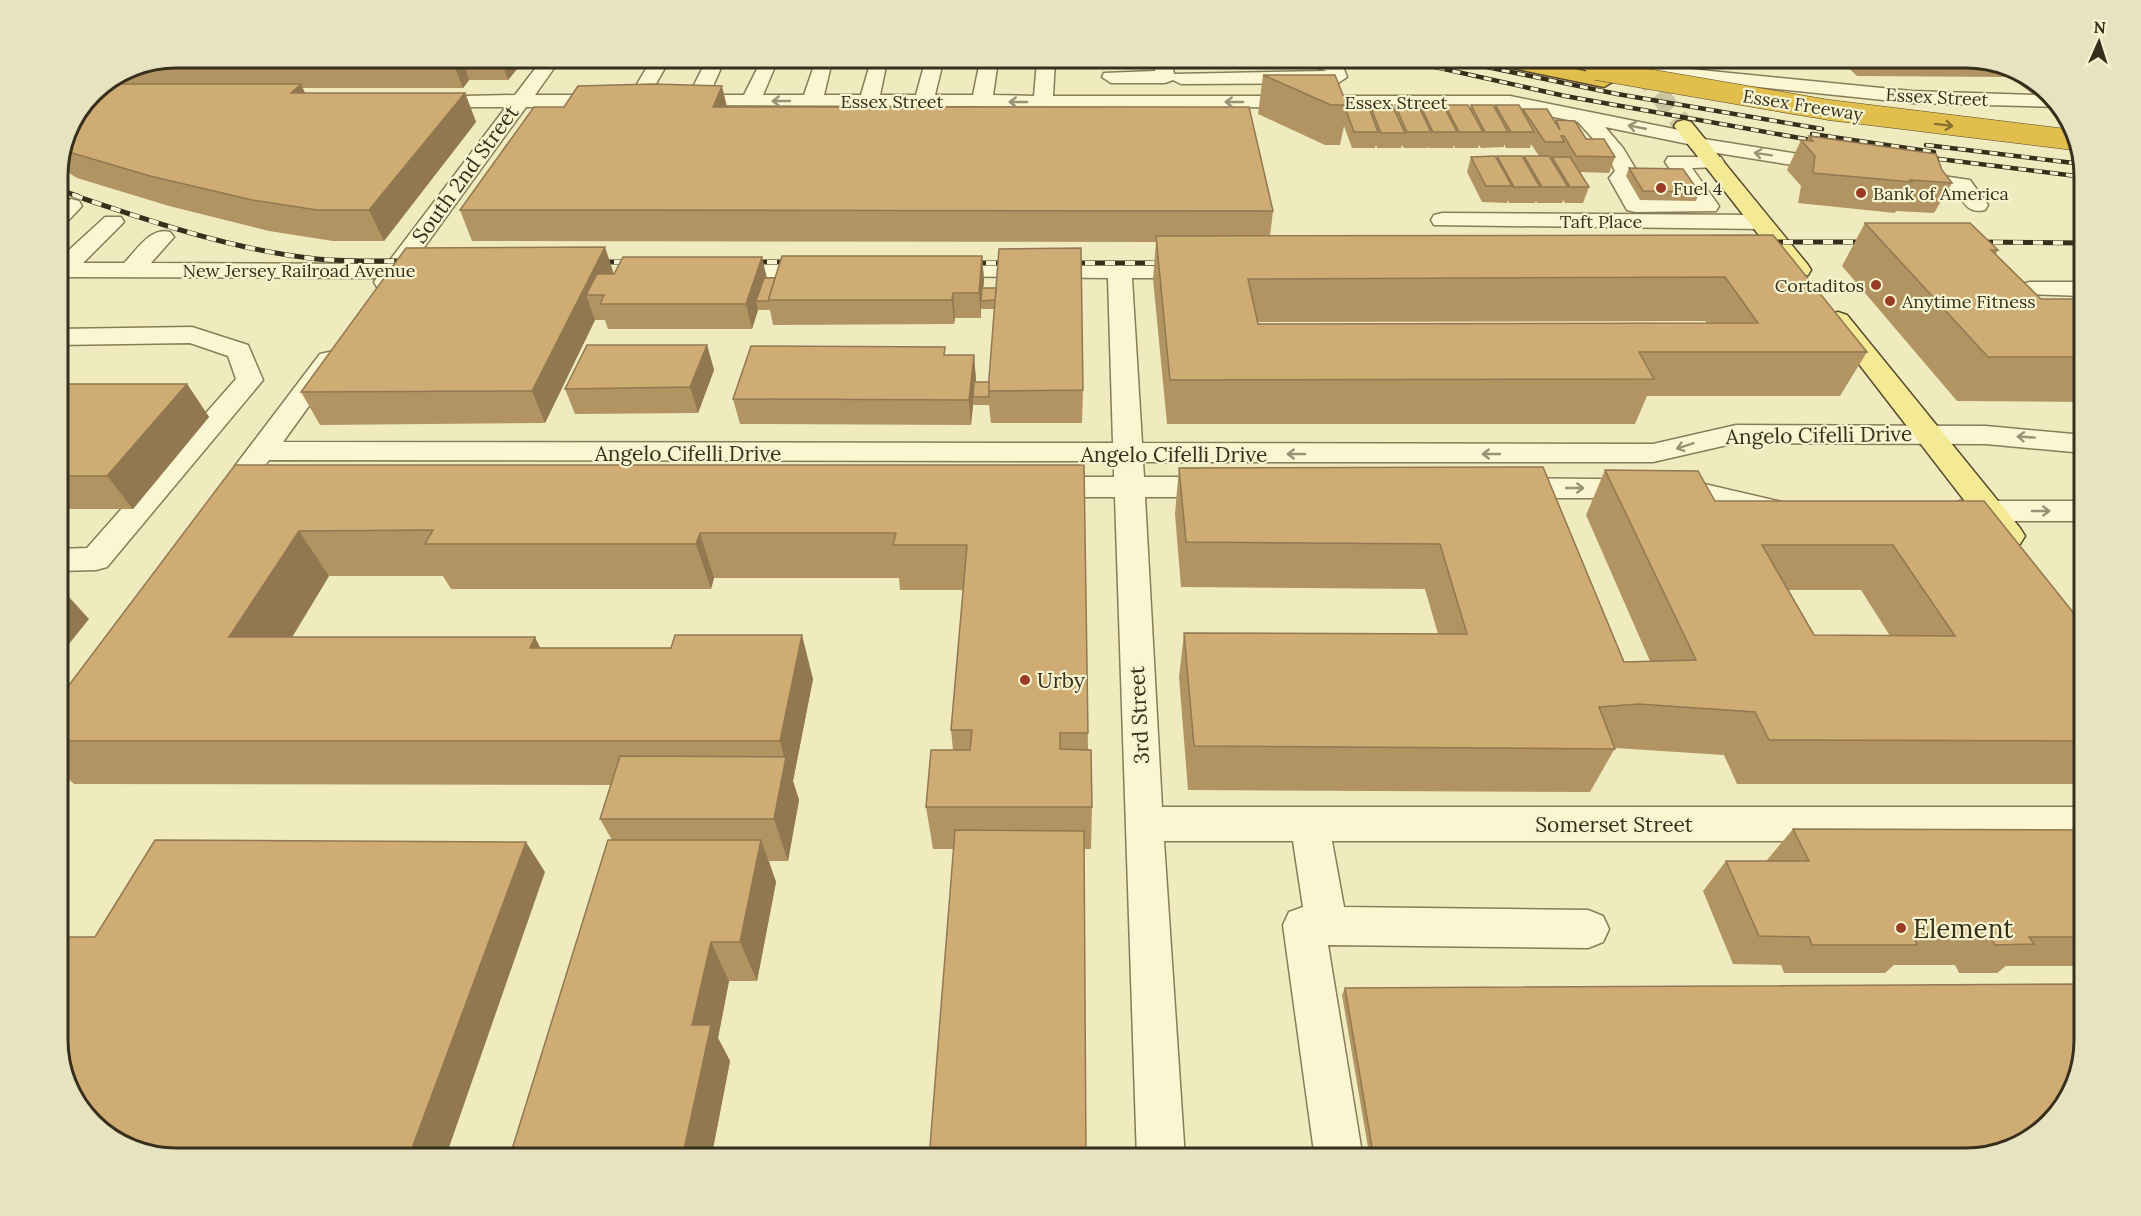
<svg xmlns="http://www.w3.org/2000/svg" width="2141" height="1216" viewBox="0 0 2141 1216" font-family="Lora,serif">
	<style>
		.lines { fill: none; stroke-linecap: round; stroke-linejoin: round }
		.major-tunnel { stroke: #cac59e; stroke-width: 20; stroke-dasharray: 20 10; stroke-linecap: butt }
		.minor-casing { stroke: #887b57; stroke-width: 3 }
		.major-casing { stroke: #56482c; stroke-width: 3 }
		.highway-casing { stroke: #56482c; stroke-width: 3 }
		.minor { fill: #faf6d2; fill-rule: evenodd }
		.major { fill: #f4ea95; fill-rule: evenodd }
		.highway { fill: #e2bf4c; fill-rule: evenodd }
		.rail-far1-casing { stroke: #372f1c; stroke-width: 4.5 }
		.rail-casing { stroke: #372f1c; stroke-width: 5 }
		.rail-far1 { stroke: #f6f3cf; stroke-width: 3; stroke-dasharray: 8; stroke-linecap: butt }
		.rail { stroke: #f6f3cf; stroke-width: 4; stroke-dasharray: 10; stroke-linecap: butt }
		.highway-bridge-casing { stroke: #56482c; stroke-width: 21; stroke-linecap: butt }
		.highway-bridge { stroke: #e2bf4c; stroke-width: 20 }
		.wall { fill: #b29463; fill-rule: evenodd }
		.shaded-wall { fill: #917850 }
		.building { fill: #cfac73; stroke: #917850; stroke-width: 1.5; fill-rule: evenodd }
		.oneway { stroke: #989277 }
		.oneway2 { stroke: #847032 }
		.poi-dot { fill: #993c25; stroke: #f6f3cf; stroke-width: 2 }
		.labels { text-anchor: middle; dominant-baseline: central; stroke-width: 4.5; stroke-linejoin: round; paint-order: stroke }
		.far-street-label { font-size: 18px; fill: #372f1c; stroke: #f6f3cf }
		.far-poi-label { font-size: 18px; fill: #372f1c; stroke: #f6f3cf; text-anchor: start }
		.street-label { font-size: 21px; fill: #372f1c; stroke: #f6f3cf }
		.poi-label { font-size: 21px; fill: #372f1c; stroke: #f6f3cf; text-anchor: start }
		.near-poi-label { font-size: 26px; fill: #372f1c; stroke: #f6f3cf; text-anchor: start }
		.rim { fill: none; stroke: #372f1c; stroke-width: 3 }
	</style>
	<rect width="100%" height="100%" fill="#efebbf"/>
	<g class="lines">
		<polyline class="major-tunnel" points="1640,70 1684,126"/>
		<g class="minor-casing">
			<g id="minor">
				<path d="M544 57H562L535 95H613L623 101 613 107H526L412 264 442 266 445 271 442 276 401 278C394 288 389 290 377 287L374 282 377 278 57 277V261L105 217H121L124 222 83 263H124C137 250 150 227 170 232L174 237 151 263 387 264 506 107H424L417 105 414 101 417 97 515 95Z"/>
				<polygon points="653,57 670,59 644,105 630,105 627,101"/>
				<polygon points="708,57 725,59 709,95 744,95 763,57 779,57 763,95 804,95 817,57 833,57 824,95 861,95 872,57 888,57 880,95 916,95 925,62 927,58 936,57 943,62 935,95 973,95 980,61 982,57 995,57 998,61 993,95 1034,96 1037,61 1039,57 1052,57 1055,61 1053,96 1510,96 1694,133 1701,135 1704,139 1837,160 1845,161 1848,166 1845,171 1837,172 1698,150 1691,148 1688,144 1605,127 1623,148 1638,173 1632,180 1642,198 1692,199 1665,162 1668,157 1721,157 1724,162 1721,167 1692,168 1719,206 1716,211 1635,212 1627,210 1609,178 1615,171 1607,154 1578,122 1510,108 675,105 672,101 675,97 689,95"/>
				<polygon points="1102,57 1171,57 1174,74 1327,71 1298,61 1296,57 1322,57 1342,64 1347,77 1338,83 1181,84 1173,80 1165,83 1111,83 1102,77 1104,73 1155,71 1155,65 1110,65 1103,63"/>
				<polygon points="1640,64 1912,91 2037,95 2008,74 2007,68 2024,73 2060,107 1912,103 1633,74 1631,70 1633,66"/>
				<path d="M1909 171 1970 180 1988 205 1985 210C1968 214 1964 203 1955 190L1901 182 1898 177 1901 172Z"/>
				<polygon points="71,199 79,201 82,206 65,224 57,226 57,207"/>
				<polygon points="1442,213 1760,215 1768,217 1771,222 1768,227 1760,229 1434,225 1431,220 1434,215"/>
				<polygon points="719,264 820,264 829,266 832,271 829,276 820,278 710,276 707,271 710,266"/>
				<path d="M938 264 1207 266 1210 271 1207 276 1198 278H1132L1142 443 1653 444 1736 425 1986 426 2084 435V453L1986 444 1736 443 1653 462H1143L1144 477H1224L1235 480 1239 487 1235 494 1224 497H1145L1162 807H2084V841H1332L1344 907 1588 910 1603 916 1609 929 1603 942 1588 948 1328 945 1363 1159H1315L1283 925 1289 912 1303 907 1293 841H1164L1185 1159H1137L1115 497H1038L1027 494 1023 487 1027 480 1038 477H1114V461L269 460C260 473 255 477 240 473L235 466 320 354 329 352 338 354 342 360 283 442 1113 443 1108 278 929 276 926 271 929 266Z"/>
				<polygon points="2030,282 2084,282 2084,296 2021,294 2018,289 2021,284"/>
				<polygon points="192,327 248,345 263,380 107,567 96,570 57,571 57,549 87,548 236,379 228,356 190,343 57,345 57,329"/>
				<polygon points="1506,478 1687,480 1782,502 1786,509 1782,516 1771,519 1687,500 1662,498 1506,498 1495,495 1491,488 1495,481"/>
				<polygon points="1960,501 2084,501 2084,521 1960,521 1949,518 1945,511 1949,504"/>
			</g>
		</g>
		<g class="major-casing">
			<g id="major">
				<polygon points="1620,57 1639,57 1649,70 1647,74 1633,74"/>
				<polygon points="1684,120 1691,122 1808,265 1811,270 1808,275 1799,277 1790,275 1674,126 1677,122"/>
				<polygon points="1838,312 1847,315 2020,528 2025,536 2020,544 2009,547 1998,544 1825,320 1829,315"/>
			</g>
		</g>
		<g class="highway-casing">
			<polygon id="highway" points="1479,57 1515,57 1604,75 1614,81 1604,87 1488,63"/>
		</g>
		<use href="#minor" class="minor"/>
		<use href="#major" class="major"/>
		<use href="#highway" class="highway"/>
		<g class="rail-far1-casing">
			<g id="rail-far1">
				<polyline points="1390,57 1565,96 1822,142"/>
				<polyline points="1439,57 1617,94 1822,129"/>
				<polyline points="1812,134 1934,152"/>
				<polyline points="1926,145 2082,164"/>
				<polyline points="1923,157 2084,177"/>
				<polyline points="57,189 78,196"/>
			</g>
		</g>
		<g class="rail-casing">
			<g id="rail">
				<path d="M73 195C153 222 233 250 317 259 350 262 382 261 414 261"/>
				<polyline points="1763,242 1871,242"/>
				<polyline points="1973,242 2084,243"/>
				<polyline points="594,262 636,262"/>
				<polyline points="747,262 798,262"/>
				<polyline points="966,263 1014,263"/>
				<polyline points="1065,263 1170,263"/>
			</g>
		</g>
		<use href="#rail-far1" class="rail-far1"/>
		<use href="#rail" class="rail"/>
		<g class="highway-bridge-casing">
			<polyline id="highway-bridge" points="1596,70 1829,110 2074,140"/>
		</g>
		<use href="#highway-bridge" class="highway-bridge"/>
	</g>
	<g class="wall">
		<polygon points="176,57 527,57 508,80 469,80 463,88 302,88 305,93 465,93 476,122 384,241 333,241 269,231 169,206 77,178 58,166 69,123 120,84 117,80 110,80 131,66"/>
		<polygon points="1837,57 1965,57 2013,70 2008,77 1857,76"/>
		<polygon points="1263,75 1347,106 1369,108 1370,105 1394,110 1395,105 1419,108 1420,105 1444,108 1445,105 1470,108 1471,105 1495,108 1495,105 1522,111 1523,109 1555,122 1556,120 1615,157 1609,173 1580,172 1589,187 1583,203 1565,203 1563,200 1562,203 1537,203 1536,201 1535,203 1509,203 1508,200 1507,203 1482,202 1467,172 1471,157 1496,158 1497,156 1523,159 1524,156 1539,156 1531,144 1530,148 1506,148 1504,144 1504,147 1481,148 1479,145 1478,148 1455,148 1454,145 1453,148 1429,148 1428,146 1428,148 1404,148 1402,145 1401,148 1377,148 1376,145 1375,148 1352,148 1344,126 1340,145 1325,145 1258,114"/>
		<path d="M564 107H727L1273 211 1270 236 1773 235 1867 352 1840 396H1647L1635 424H1167L1153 279 1156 242 472 241 460 210ZM1705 321 1707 323 1258 324 1257 322Z"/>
		<polygon points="1809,136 1942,170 1952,183 1934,213 1896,211 1895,213 1798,203 1801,186 1787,170 1801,140 1807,140"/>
		<polygon points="1629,168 1699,192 1696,201 1640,200 1626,176"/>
		<polygon points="1865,223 1998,250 1996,254 2041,299 2084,299 2084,402 1957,401 1842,266"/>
		<polygon points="605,247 614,274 762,257 767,278 775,278 982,256 984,280 983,288 1083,390 1082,423 991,423 989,405 973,405 971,425 740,424 733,399 946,355 974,355 976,382 989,382 995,309 981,309 981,318 955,318 954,324 773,325 770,310 758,310 752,329 608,329 605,320 595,320 545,423 320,425 301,392"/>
		<polygon points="707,345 714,370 698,413 575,414 565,389"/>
		<polygon points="57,384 187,384 209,417 133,509 57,509"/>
		<polygon points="235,465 1084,465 1088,750 1092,807 1091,849 933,849 926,807 953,750 951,730 963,590 900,590 899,578 714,578 711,589 451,589 443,576 329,576 292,637 540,648 813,679 793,781 799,800 788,861 769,861 776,882 757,981 729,981 718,1038 730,1061 711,1159 509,1159 612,840 600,819 611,785 74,784 57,769 57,701"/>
		<path d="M1543 467 1624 662 1650 661 1586 515 1605 470 1715 501H1984L2084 626V784H1737L1724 755 1615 748 1590 792 1188 790 1179 677 1184 633 1438 634 1425 589 1181 587 1175 514 1179 468ZM1788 590H1861L1890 636 1814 635Z"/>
		<polygon points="1793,829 2084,830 2084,966 2006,966 1997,973 1959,973 1955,965 1894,965 1885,973 1784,973 1781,965 1733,964 1703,891 1726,861 1768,861 1767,860"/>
		<polygon points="1345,988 1966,1159 1370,1159 1342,995"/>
	</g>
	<g class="shaded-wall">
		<polygon points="454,57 461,57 469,80 463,88 452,60"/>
		<polygon points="500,57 527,57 508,80"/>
		<polygon points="301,84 314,113 291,93"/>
		<polygon points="722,86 729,115 713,107"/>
		<polygon points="465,93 476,122 384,241 369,210"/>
		<polygon points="605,247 615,279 586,295 595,320 545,423 532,391"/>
		<polygon points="982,256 984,280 982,301 981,301 981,318 979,293"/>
		<polygon points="762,257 767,281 756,301 758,310 752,329 746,304"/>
		<polygon points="953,293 955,318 954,324 952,300"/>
		<polygon points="707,345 714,370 698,413 690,387"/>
		<polygon points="974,355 976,380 974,397 973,397 973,405 971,425 969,400"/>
		<polygon points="187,384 209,417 133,509 107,476"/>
		<polygon points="299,531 329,576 265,682 229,637"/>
		<polygon points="700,533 714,578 711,589 696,544"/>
		<polygon points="59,586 89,619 57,659 57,588"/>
		<polygon points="802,635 813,679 793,781 799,800 788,861 774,819 785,761 780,741"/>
		<polygon points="535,637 557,682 530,648"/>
		<polygon points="761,840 776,882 757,981 740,942"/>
		<polygon points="526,842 545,872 445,1159 408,1159"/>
		<polygon points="711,942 729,981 718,1038 730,1061 711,1159 682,1159 692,1025"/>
	</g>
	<g class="building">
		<polygon points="176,57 454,57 452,60 163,59"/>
		<polygon points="1263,75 1335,75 1347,105 1331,105"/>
		<polygon points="103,84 301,84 291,93 465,93 369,210 317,210 252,200 150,176 62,150 69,123 92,92"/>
		<polygon points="653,84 722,86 713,107 1249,107 1273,211 460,210 534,107 564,107 578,86"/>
		<polygon points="1368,105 1378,132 1354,132 1346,110 1347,106"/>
		<polygon points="1370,105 1392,105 1405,133 1381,133"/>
		<polygon points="1395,105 1418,105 1431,132 1407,132"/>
		<polygon points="1420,105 1443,105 1457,132 1433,132"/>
		<polygon points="1445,105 1468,105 1483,132 1459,132"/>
		<polygon points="1471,105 1493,105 1508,132 1485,132"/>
		<polygon points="1495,105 1519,105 1534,132 1511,132"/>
		<polygon points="1523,109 1547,109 1560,130 1556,120 1575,121 1586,139 1604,139 1615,157 1576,156 1564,136 1561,136 1564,142 1545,142"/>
		<polygon points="1809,136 1936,154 1942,170 1952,183 1910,180 1912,182 1813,173 1815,156 1801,140 1813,141"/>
		<polygon points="1495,156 1512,186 1486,186 1471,157"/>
		<polygon points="1497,156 1522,156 1540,187 1514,187"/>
		<polygon points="1524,156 1549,156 1568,187 1542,187"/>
		<polygon points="1552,157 1570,157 1589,187 1570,187"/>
		<polygon points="1629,168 1683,169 1699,192 1643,191"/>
		<polygon points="1865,223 1970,223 1998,250 1991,250 2041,299 2084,299 2084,357 1988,357"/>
		<path d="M1773 235 1867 352H1639L1654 379 1170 380 1156 236ZM1725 277 1758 323 1258 324 1248 279Z"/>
		<polygon points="605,247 532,391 301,392 406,248"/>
		<polygon points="1081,248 1083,390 988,391 999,249"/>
		<polygon points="782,256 982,256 979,293 953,293 952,300 768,300"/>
		<polygon points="623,257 762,257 746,304 600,304 604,295 586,295 597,274 614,274"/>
		<polygon points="764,278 775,278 768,301 756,301"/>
		<polygon points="982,288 996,288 995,300 981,301"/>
		<polygon points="587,345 707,345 690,387 565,389"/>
		<polygon points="751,346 945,347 944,355 974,355 969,400 733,399"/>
		<polygon points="974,382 989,382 989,397 973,397"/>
		<polygon points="57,384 187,384 107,476 57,476"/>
		<polygon points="235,465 1084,465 1088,733 1060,733 1060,749 1091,750 1092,807 926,807 931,750 970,750 972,730 951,730 967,545 893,545 896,533 700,533 696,544 425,544 433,530 299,531 229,637 535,637 530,648 671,648 675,635 802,635 780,741 57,741 57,701"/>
		<path d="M1543 467 1624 662 1696 660 1605 470 1698 471 1715 501H1984L2084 626V741L1769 740 1755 712 1638 704 1599 707 1615 749 1194 746 1184 633 1467 634 1440 544 1186 542 1179 468ZM1762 545H1893L1955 636 1814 635Z"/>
		<polygon points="620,756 786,757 774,819 600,819"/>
		<polygon points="1793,829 2084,830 2084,937 2029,937 2034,944 1995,945 1990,937 1914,937 1917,945 1812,945 1809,937 1759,936 1726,861 1809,861"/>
		<polygon points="955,830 1084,831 1086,1159 929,1159"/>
		<polygon points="155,840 526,842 408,1159 176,1159 117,1143 77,1106 57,1048 57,937 95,937"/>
		<polygon points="608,840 761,840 740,942 711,942 692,1025 711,1025 682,1159 509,1159"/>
		<polygon points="2084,984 2084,1041 2068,1099 2025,1143 1966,1159 1374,1159 1345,988"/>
	</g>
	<defs><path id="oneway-shaft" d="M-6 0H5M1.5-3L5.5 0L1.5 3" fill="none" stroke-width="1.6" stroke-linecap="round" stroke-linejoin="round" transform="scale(1.5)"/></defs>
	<g class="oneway">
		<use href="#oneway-shaft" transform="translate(781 101) rotate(-180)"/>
		<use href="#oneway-shaft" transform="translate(1018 102) rotate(-180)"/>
		<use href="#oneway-shaft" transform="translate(1234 102) rotate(-180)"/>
		<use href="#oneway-shaft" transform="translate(1637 127) rotate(-169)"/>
		<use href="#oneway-shaft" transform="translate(1763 154) rotate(-171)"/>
		<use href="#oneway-shaft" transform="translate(2026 437) rotate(-176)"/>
		<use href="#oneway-shaft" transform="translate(1685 446) rotate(162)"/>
		<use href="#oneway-shaft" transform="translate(1296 454) rotate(180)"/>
		<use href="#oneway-shaft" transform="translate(1491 454) rotate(180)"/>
		<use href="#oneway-shaft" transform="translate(1575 488)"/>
		<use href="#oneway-shaft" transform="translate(2041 511)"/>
	</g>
	<use class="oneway2" href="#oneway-shaft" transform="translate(1944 125) rotate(7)"/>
	<g class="poi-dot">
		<circle cx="1661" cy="188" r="6"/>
		<circle cx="1861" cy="193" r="6"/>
		<circle cx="1876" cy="285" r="6"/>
		<circle cx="1890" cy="301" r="6"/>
		<circle cx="1025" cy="680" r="6"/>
		<circle cx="1901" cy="928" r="6"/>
	</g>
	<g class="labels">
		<g class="far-street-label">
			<text transform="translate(1937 97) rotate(3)">Essex Street</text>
			<text x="892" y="101">Essex Street</text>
			<text x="1396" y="102">Essex Street</text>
			<text transform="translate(1803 105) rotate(9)">Essex Freeway</text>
			<text x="1601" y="221">Taft Place</text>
			<text x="299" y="270">New Jersey Railroad Avenue</text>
		</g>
		<g class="far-poi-label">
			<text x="1673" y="188">Fuel 4</text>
			<text x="1873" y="193">Bank of America</text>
			<text x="1864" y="285" text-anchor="end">Cortaditos</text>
			<text x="1902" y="301">Anytime Fitness</text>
		</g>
		<g class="street-label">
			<text transform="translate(465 174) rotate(-54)">South 2nd Street</text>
			<text transform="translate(1819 435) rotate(-1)">Angelo Cifelli Drive</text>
			<text x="688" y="453">Angelo Cifelli Drive</text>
			<text x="1174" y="454">Angelo Cifelli Drive</text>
			<text transform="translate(1139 715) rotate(-93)">3rd Street</text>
			<text x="1614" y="824">Somerset Street</text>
		</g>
		<g class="poi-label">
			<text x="1037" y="680">Urby</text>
		</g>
		<g class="near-poi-label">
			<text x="1913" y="928">Element</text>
		</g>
	</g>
	<path d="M0 0H2141V1216H0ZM176 68H1966A108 108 0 0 1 2074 176V1040A108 108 0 0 1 1966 1148H176A108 108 0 0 1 68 1040V176A108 108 0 0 1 176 68Z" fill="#e7e3c1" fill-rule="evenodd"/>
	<path class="rim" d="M176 68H1966A108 108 0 0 1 2074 176V1040A108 108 0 0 1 1966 1148H176A108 108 0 0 1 68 1040V176A108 108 0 0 1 176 68Z"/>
	<g transform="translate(2099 42) rotate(3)" stroke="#f6f3cf" stroke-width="4.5" paint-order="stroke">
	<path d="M0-4.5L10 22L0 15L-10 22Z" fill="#372f1c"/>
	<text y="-9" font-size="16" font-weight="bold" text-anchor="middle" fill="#372f1c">N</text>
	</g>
</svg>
